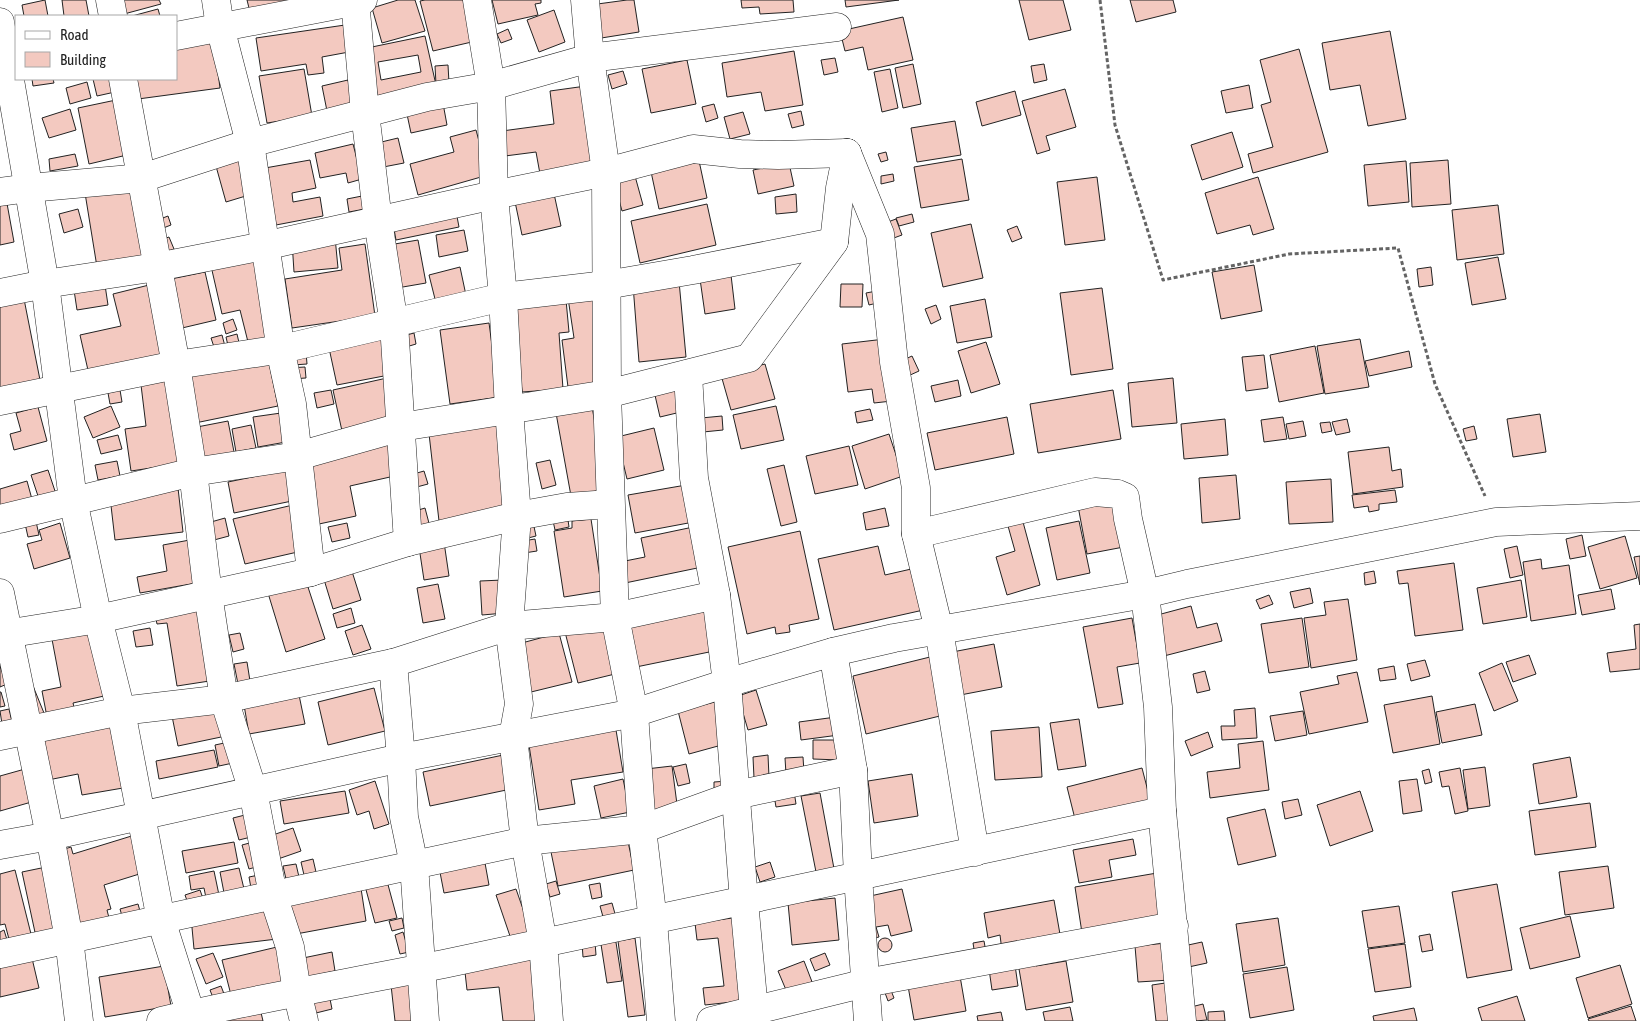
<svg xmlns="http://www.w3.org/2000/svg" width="1640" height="1021" viewBox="0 0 1640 1021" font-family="'Asap Condensed',sans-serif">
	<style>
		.building { fill: #f3c9c0; stroke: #222; fill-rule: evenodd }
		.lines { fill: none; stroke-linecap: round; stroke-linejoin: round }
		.minor-casing { stroke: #222; stroke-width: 29 }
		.path { stroke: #646464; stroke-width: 3; stroke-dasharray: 4 2.5; stroke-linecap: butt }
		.minor { stroke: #fff; stroke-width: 28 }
	</style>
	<rect width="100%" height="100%" fill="#fff"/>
	<g class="building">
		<polygon points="45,0 48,16 24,16 22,5"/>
		<polygon points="62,0 86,0 89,16 64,16"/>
		<polygon points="120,0 159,0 161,4 124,14"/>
		<polygon points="247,0 298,0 250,12"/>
		<polygon points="398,0 415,0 425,31 382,43 372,8"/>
		<polygon points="425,0 466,0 476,41 433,51 420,1"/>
		<polygon points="492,0 541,0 541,3 535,4 538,15 498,24"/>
		<polygon points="627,0 634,0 639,32 595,39 590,5"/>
		<polygon points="741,0 793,0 794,12 760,14 759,7 742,8"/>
		<polygon points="845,0 899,0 846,7"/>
		<polygon points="1019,0 1063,0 1071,30 1029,40"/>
		<polygon points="1130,0 1173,0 1176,12 1136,22"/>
		<polygon points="158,9 160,16 132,16"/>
		<polygon points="554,10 565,42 539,52 527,20"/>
		<polygon points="903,17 913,60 868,70 863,47 845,51 840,31"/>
		<polygon points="345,25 349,52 322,57 324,73 308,75 306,64 261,71 256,38"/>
		<polygon points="508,29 512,39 501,43 497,34"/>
		<polygon points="1390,31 1406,119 1368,126 1360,85 1330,90 1322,43"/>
		<path d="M425 36 436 85 378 97 367 48ZM418 55 421 72 381 80 378 62Z"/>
		<polygon points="214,42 220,88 138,99 135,79 176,79 176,47"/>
		<polygon points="1299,49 1328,152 1253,173 1248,154 1273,147 1261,105 1271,102 1260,60"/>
		<polygon points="794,51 803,105 765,111 761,92 727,97 722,63"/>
		<polygon points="835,58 838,72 824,75 821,60"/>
		<polygon points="687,60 696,104 651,113 642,69"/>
		<polygon points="913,64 921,104 903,108 895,68"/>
		<polygon points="1044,64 1047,80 1034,83 1031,66"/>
		<polygon points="448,65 449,83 436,84 435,66"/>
		<polygon points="304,69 312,116 267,123 259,76"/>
		<polygon points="890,69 898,108 882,112 874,72"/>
		<polygon points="623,71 627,84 612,89 608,75"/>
		<polygon points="32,79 53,79 54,83 33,86"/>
		<polygon points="93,79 112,79 115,92 97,96"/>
		<polygon points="348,80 354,105 327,111 322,86"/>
		<polygon points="87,82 91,98 70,104 66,88"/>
		<polygon points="1249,85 1253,108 1226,113 1221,91"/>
		<polygon points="586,86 596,166 540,174 536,152 505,156 502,131 554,124 550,91"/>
		<polygon points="1065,89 1076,127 1046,136 1050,150 1037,154 1022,101"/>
		<polygon points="1015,91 1021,115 982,126 976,102"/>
		<polygon points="442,98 447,125 411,133 405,105"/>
		<polygon points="116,100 127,155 89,164 78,108"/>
		<polygon points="714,104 718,118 706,122 702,107"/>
		<polygon points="70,109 76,130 49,138 42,118"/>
		<polygon points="801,111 804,125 792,128 788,114"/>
		<polygon points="743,112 750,134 730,139 724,117"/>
		<polygon points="955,121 961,155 917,162 911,128"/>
		<polygon points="476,130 488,175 418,195 410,164 454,152 450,137"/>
		<polygon points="1232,132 1243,167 1202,180 1191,145"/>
		<polygon points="398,138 404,163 378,168 373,144"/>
		<polygon points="353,144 362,179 348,183 346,173 320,178 315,153"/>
		<polygon points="237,152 249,195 226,202 214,159"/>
		<polygon points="886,152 888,160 881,162 878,154"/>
		<polygon points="75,154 78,166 50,171 49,159"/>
		<polygon points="698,156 707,198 659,209 650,167"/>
		<polygon points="962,159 969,200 921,208 914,167"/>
		<polygon points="310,160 316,188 292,193 293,202 320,197 323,216 276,225 265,168"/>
		<polygon points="1448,160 1451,204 1412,207 1410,163"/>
		<polygon points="1406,161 1409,202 1368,206 1364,165"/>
		<polygon points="789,163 794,186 758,194 753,170"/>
		<polygon points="893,174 894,181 881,184 881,176"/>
		<polygon points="635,176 643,205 622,211 614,181"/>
		<polygon points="1097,177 1105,240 1065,245 1057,182"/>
		<polygon points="1258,177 1274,229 1253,235 1250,225 1217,234 1205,193"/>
		<polygon points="132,186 144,260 97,267 85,193"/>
		<polygon points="553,189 561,226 522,235 514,197"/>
		<polygon points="796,194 797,212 776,214 775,197"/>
		<polygon points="367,195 370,208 349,212 347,199"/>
		<polygon points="6,198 14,242 0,245 0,199"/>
		<polygon points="707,204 716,245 640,263 631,221"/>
		<polygon points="1498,205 1504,254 1457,260 1452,210"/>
		<polygon points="455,206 459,227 396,240 392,218"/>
		<polygon points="78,209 83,227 64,233 59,214"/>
		<polygon points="912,214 914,222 899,226 896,218"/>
		<polygon points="168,216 171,225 158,230 155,221"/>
		<polygon points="896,219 902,235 891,239 885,223"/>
		<polygon points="971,224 983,278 943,287 931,233"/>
		<polygon points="1017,226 1022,238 1012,242 1007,230"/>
		<polygon points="464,230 468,251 439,257 436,235"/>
		<polygon points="169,237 174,249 164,253 160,240"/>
		<polygon points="335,237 338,268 294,272 292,241"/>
		<polygon points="418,240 426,283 397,288 389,245"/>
		<polygon points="365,244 375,316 292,328 285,279 342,270 339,248"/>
		<polygon points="258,255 278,339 249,346 240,310 222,314 211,266"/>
		<polygon points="1498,257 1506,299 1472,305 1465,263"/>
		<polygon points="1254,265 1262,311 1221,319 1212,272"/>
		<polygon points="460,267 467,300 437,307 429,275"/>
		<polygon points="1431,267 1433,285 1419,287 1417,269"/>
		<polygon points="205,272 216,320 182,328 171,279"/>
		<polygon points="731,275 735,309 705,314 700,279"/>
		<polygon points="679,281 686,357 639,362 633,285"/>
		<polygon points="841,284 863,284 862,307 840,307"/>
		<polygon points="105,285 108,305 77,310 74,290"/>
		<polygon points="149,285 165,362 90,379 80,335 121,326 113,294"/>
		<polygon points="1102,288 1113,369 1071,375 1060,293"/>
		<polygon points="882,290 885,301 869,305 866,293"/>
		<polygon points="592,295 604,382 568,387 562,340 574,338 568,298"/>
		<polygon points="24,299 41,385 0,394 0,304"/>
		<polygon points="985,299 992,337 957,343 950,306"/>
		<polygon points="566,300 569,332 559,333 563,389 522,392 514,304"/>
		<polygon points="936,305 941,319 931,324 925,309"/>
		<polygon points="233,319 237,330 226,334 223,323"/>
		<polygon points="489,323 499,397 450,404 440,330"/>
		<polygon points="414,333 416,344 406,347 403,336"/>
		<polygon points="237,334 240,347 229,350 226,337"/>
		<polygon points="222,335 226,350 216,353 211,338"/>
		<polygon points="381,337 389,375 337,385 329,348"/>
		<polygon points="885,339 892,401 874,403 872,389 848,392 842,344"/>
		<polygon points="1360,339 1369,387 1325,394 1317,346"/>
		<polygon points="986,342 1000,384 971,393 958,351"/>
		<polygon points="1315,346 1324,393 1279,402 1270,355"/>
		<polygon points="1409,351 1412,367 1369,376 1365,361"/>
		<polygon points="306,352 307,364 293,365 292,354"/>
		<polygon points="1264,355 1268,388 1246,391 1242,357"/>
		<polygon points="912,356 919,371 908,376 901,361"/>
		<polygon points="268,357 278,406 195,423 184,374"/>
		<polygon points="765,364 775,399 731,410 721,375"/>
		<polygon points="305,367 306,378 289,379 288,368"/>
		<polygon points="387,378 396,419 342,431 333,390"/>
		<polygon points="1173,378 1177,423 1132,427 1128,383"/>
		<polygon points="172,380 184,463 131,471 125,429 146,426 141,385"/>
		<polygon points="958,380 961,396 935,402 931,386"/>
		<polygon points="679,385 685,411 660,417 654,391"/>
		<polygon points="120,390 122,402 110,404 108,393"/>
		<polygon points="331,390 334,404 317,408 314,393"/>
		<polygon points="1113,390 1121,439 1038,453 1030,404"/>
		<polygon points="111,406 120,427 93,438 84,417"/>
		<polygon points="776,406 784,440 741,449 733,415"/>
		<polygon points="38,407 47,441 14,450 10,434 21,431 16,413"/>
		<polygon points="592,407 607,489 571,496 556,413"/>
		<polygon points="870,409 873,420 857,423 855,412"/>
		<polygon points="281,413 286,442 258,447 253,417"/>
		<polygon points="1540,414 1546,452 1513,457 1507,419"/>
		<polygon points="722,416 723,430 703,432 701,418"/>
		<polygon points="496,417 506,514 439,521 428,425"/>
		<polygon points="1007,417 1014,454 935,470 927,433"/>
		<polygon points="1283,417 1287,439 1264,442 1261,420"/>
		<polygon points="1225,419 1228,455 1184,459 1181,424"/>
		<polygon points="1347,419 1350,432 1336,435 1332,422"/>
		<polygon points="228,421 235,457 205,463 197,427"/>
		<polygon points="1303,421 1306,436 1289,439 1286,424"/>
		<polygon points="1330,422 1332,431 1322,433 1320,423"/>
		<polygon points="251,425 256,448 236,452 232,429"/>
		<polygon points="1474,426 1477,439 1466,441 1463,429"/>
		<polygon points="654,428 664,470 627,479 617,437"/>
		<polygon points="889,434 903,476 865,489 852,446"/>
		<polygon points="118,435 122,449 101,454 97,440"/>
		<polygon points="391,441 399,475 350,486 356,516 319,524 305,461"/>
		<polygon points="849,446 858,485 815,494 806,456"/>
		<polygon points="1389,447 1392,471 1401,469 1403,487 1353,494 1348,452"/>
		<polygon points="550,460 556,485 542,489 536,463"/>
		<polygon points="117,461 120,476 98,480 95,465"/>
		<polygon points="784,465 797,522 781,526 767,469"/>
		<polygon points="48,470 56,494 39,499 31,475"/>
		<polygon points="286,470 292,501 234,513 228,482"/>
		<polygon points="424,471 428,484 413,488 410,475"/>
		<polygon points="1236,475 1240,519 1202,523 1199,478"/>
		<polygon points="1331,479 1333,522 1289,524 1286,482"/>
		<polygon points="27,481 33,503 0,513 0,489"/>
		<polygon points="692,484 699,521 635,533 628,495"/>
		<polygon points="178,488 183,532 115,540 110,497"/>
		<polygon points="1395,490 1397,502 1379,504 1379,510 1369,512 1368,506 1354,508 1352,495"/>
		<polygon points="1119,498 1129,546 1087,554 1078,506"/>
		<polygon points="293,505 302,551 245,564 233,519"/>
		<polygon points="425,508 430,527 419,530 415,511"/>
		<polygon points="885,508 889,526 866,530 863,513"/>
		<polygon points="567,513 569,527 555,530 552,516"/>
		<polygon points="35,517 39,535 28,537 24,519"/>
		<polygon points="225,518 229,536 214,540 211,522"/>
		<polygon points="591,519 602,591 564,597 554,531 572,528 572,521"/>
		<polygon points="1079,521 1090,573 1057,580 1046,528"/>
		<polygon points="533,522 536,536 524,539 521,525"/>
		<polygon points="1023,522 1040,585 1007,595 996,557 1015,551 1008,526"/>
		<polygon points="60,523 70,558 34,569 27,544 42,540 39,530"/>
		<polygon points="347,523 350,538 332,542 328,527"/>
		<polygon points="698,526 707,566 625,583 620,562 645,557 641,538"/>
		<polygon points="800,531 819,619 789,625 790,632 776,634 775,627 747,634 728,547"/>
		<polygon points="1582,535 1586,556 1570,559 1566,539"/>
		<polygon points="1625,536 1637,578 1600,589 1588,547"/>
		<polygon points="195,539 202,582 140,593 137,577 167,571 163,545"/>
		<polygon points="535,539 537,551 524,553 523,541"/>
		<polygon points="444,542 449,576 424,580 419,547"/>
		<polygon points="878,546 885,575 920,567 928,609 834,630 818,559"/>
		<polygon points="1517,546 1523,575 1510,578 1504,549"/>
		<polygon points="1640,556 1640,585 1634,557"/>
		<polygon points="1541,559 1542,569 1569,565 1576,614 1531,621 1523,562"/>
		<polygon points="1454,563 1463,630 1415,636 1408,583 1399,584 1397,571"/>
		<polygon points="350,565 361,600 333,609 322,573"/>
		<polygon points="1374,571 1376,583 1365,585 1364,573"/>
		<polygon points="503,580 505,613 482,615 480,581"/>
		<polygon points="1521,580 1527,617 1483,624 1477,588"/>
		<polygon points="306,581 325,639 286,652 268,593"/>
		<polygon points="438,584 445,619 423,623 417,588"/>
		<polygon points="1310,588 1313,603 1294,608 1290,592"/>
		<polygon points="1611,589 1615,609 1582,615 1578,595"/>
		<polygon points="1269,595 1273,604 1260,609 1256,600"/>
		<polygon points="1348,599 1357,660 1311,668 1304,618 1326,615 1324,602"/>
		<polygon points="203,606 216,680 177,686 167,623 157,624 155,614"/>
		<polygon points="1191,606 1197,628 1217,623 1222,641 1160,657 1150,617"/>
		<polygon points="351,608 355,623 337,628 333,614"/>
		<polygon points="710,608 719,650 636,667 628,625"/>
		<polygon points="1132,618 1140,663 1117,667 1123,704 1098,708 1083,627"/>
		<polygon points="1302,618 1309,667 1269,673 1261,624"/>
		<polygon points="602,622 615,674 578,683 565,632"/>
		<polygon points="1640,624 1640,669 1610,672 1607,653 1636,649 1634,625"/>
		<polygon points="362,625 371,649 353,655 345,631"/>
		<polygon points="90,626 104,696 73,703 75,711 47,717 42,691 61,687 51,634"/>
		<polygon points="150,628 153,645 136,647 133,631"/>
		<polygon points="240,633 244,649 233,652 229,635"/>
		<polygon points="559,633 572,682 531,692 518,644"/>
		<polygon points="994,644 1002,687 955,696 947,653"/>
		<polygon points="1529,655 1536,674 1513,682 1506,662"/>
		<polygon points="930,657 944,715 866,734 853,676"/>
		<polygon points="1425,660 1430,676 1411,681 1407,664"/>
		<polygon points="247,662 250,681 238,684 234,664"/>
		<polygon points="1502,663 1518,701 1494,711 1479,673"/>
		<polygon points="0,666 7,684 0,687"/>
		<polygon points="1394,666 1396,679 1380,681 1378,669"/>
		<polygon points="1205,671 1210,690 1197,693 1193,674"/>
		<polygon points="1357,672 1368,722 1309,734 1300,692 1339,684 1337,676"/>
		<polygon points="33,686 44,713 31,718 21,691"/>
		<polygon points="374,688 385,731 328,745 318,702"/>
		<polygon points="756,690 767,725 748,730 738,696"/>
		<polygon points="0,692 1,692 5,706 0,707"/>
		<polygon points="299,695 305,724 249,734 244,705"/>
		<polygon points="1432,696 1440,744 1393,753 1384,705"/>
		<polygon points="719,701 729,743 689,754 678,711"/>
		<polygon points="1475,704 1482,735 1442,743 1436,712"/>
		<polygon points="220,707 226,736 178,746 172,716"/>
		<polygon points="1255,708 1257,738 1222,740 1221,726 1235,726 1234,710"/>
		<polygon points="9,709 12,722 2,724 0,711"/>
		<polygon points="1303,711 1307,735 1275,741 1270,716"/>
		<polygon points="836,717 839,735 801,740 799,722"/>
		<polygon points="1079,719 1086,766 1058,770 1050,723"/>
		<polygon points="110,722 123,788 82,795 78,774 43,781 35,736"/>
		<polygon points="1039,727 1042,777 995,780 991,731"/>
		<polygon points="616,730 623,772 571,780 575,804 539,810 529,745"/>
		<polygon points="1208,732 1213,747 1191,756 1185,741"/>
		<polygon points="813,740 840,740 840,760 813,759"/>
		<polygon points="1263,741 1269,790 1210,798 1207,772 1240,768 1238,744"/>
		<polygon points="229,742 233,763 219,766 215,745"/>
		<polygon points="214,750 218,767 159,779 156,761"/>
		<polygon points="508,754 516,788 430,806 423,772"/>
		<polygon points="768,755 769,777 754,778 753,757"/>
		<polygon points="803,757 804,772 786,774 785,758"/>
		<polygon points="1570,757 1577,797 1539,804 1533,764"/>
		<polygon points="686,764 690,783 678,786 673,767"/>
		<polygon points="672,766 678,812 651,815 646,769"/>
		<polygon points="1485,767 1490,806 1468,809 1463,770"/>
		<polygon points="1142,768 1152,807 1077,827 1067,787"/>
		<polygon points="1460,768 1468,811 1455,814 1449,786 1442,787 1439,772"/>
		<polygon points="25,769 35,801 0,811 0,776"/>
		<polygon points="1429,769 1432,782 1425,784 1422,771"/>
		<polygon points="912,774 918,816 874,823 868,781"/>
		<polygon points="623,779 630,812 601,818 594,786"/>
		<polygon points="1417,779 1422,811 1403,814 1399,781"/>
		<polygon points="375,781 389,824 374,829 369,811 357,815 349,790"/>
		<polygon points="728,781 728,790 714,791 714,782"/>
		<polygon points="345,791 349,813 284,824 280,801"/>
		<polygon points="794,791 796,804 776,807 774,795"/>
		<polygon points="1360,791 1373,831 1330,846 1317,805"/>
		<polygon points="820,793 835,874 817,877 801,796"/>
		<polygon points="1298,799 1302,815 1285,819 1282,802"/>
		<polygon points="1590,803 1596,847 1535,855 1529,811"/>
		<polygon points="1265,809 1276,856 1238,865 1227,818"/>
		<polygon points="249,814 255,836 239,840 233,818"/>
		<polygon points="293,828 301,851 278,859 270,836"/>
		<polygon points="138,834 149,871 104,885 111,909 107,910 109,918 78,927 55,852 71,847 73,854"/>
		<polygon points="627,837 634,870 558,886 551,852"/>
		<polygon points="1133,839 1136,855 1109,860 1112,877 1079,883 1073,850"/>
		<polygon points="257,841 263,865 249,869 242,845"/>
		<polygon points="234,842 238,863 186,873 182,851"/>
		<polygon points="483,852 489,885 444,893 438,862"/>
		<polygon points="313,859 316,872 304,875 301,862"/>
		<polygon points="770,862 775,877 760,882 755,867"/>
		<polygon points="296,864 299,877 286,879 283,866"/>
		<polygon points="51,866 65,931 36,937 22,872"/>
		<polygon points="1608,866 1614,908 1565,915 1559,872"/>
		<polygon points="239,868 245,893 225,898 220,872"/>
		<polygon points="15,870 32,938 10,943 5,924 0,925 0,874"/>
		<polygon points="214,871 219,895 206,898 204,888 191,890 189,876"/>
		<polygon points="1157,873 1165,919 1082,933 1075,887"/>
		<polygon points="259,875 261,886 251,888 249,877"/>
		<polygon points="387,881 397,918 375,923 365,886"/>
		<polygon points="556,881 560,894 550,897 546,884"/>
		<polygon points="360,882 366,921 296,934 289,895"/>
		<polygon points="600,883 602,897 592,899 589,885"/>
		<polygon points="1497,884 1512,970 1467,978 1452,892"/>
		<polygon points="516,889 531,932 511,939 496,895"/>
		<polygon points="902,889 912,931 891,936 888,925 876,927 879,937 870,939 861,898"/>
		<polygon points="200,890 205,904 190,909 185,895"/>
		<polygon points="835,898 839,940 792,945 788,903"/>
		<polygon points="1054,900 1061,940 1002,951 1000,935 988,938 984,913"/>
		<polygon points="612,903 617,921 605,924 600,906"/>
		<polygon points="138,904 142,918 124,923 120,909"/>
		<polygon points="1399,906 1405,943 1368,948 1362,911"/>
		<polygon points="272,907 277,939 194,949 191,917"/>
		<polygon points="1570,916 1580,957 1530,969 1520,928"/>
		<polygon points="740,917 750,1000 705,1005 703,988 724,986 718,938 697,940 695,923"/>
		<polygon points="402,918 404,928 392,931 389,921"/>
		<polygon points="1278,918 1285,965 1243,972 1236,924"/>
		<polygon points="4,930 8,943 0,945 0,932"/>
		<polygon points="403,932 409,952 400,954 395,935"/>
		<polygon points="1430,934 1433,950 1422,952 1419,936"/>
		<polygon points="615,936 622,981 607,983 600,938"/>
		<circle cx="885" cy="945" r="7"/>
		<polygon points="635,938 645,1015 628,1017 618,941"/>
		<polygon points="984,941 986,952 975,955 973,943"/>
		<polygon points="595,942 596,955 583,957 582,943"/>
		<polygon points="1202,942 1207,963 1184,968 1179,947"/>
		<polygon points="1167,943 1170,980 1138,982 1135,946"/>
		<polygon points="1405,944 1411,987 1375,992 1368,949"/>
		<polygon points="277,947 285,981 231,995 222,960"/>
		<polygon points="332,952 335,971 307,977 303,958"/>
		<polygon points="213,953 223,977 206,984 196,959"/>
		<polygon points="532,953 539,1021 503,1021 499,987 467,990 464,963"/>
		<polygon points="825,953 830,965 815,971 810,959"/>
		<polygon points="31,954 39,988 0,997 0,961"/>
		<polygon points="1035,960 1036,966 1066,961 1073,1002 1026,1010 1018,963"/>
		<polygon points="804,961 814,987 789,997 778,971"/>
		<polygon points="1015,965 1018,986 992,990 989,969"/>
		<polygon points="1620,965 1632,1004 1588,1018 1576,978"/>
		<polygon points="164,966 171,1006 105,1017 99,977"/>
		<polygon points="1287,967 1294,1010 1250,1018 1243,974"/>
		<polygon points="960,976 966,1011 914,1020 908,986"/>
		<polygon points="1172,982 1176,1021 1156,1021 1152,985"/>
		<polygon points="409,984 412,1021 395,1021 391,985"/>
		<polygon points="221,986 226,999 215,1003 210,990"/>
		<polygon points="890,988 894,998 888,1001 884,990"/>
		<polygon points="329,994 332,1009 312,1014 309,998"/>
		<polygon points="1517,996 1525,1021 1482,1021 1478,1008"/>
		<polygon points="259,1004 263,1021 219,1021"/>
		<polygon points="1203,1004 1207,1020 1195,1021 1191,1007"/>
		<polygon points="1631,1006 1636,1021 1589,1021 1588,1019"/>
		<polygon points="1070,1007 1073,1021 1045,1021 1043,1012"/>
		<polygon points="1414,1008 1417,1021 1374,1021 1373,1016"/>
		<polygon points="1224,1011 1225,1021 1208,1021 1208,1012"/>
		<polygon points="1001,1012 1003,1021 978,1021 977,1016"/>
	</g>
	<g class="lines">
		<g class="minor-casing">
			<g id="minor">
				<polyline points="110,0 113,16"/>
				<polyline points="216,0 220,27 250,143 282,358 292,404 311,572"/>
				<polyline points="355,0 365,113 378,221 394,324 408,542"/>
				<polyline points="477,0 491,86 494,195 503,297 509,409 517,516 509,626 519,704 513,737 525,841 543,943 549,1021"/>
				<polyline points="585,0 590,58 606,172 607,394 615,617 634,713 642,829 653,921 661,1021"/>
				<polyline points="0,22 45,284 73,500 98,619 121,711 161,920 193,1021"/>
				<polyline points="176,36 363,0"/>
				<polyline points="123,79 176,365 193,472 208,594 224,699 253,791 273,895 290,947 297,992 304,1021"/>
				<polyline points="847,153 880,234 894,362 916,488 916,534 939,630 975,852"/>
				<polyline points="0,192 29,188 142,178 250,143 427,97 491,86 590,58 837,27"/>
				<polyline points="0,293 45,284 157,267 264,246 494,195 606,172 693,149 740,154 778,155 847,153"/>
				<polyline points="688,374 694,478 716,595 727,683 744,901 755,1021"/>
				<polyline points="0,401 176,365 282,349 503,297 606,285 693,270 834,242"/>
				<polyline points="0,519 193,472 298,456 401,427 607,394 749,358 834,242 840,188 847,153"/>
				<polyline points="916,534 1095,492 1118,494 1125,497 1128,519 1145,594 1158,707 1162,811 1182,1021"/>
				<polyline points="0,593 50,836 69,939 79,1021"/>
				<polyline points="0,635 98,619 311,572 408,542 517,516 567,507 610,504"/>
				<polyline points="833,652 853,770 858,876 868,1021"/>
				<polyline points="393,663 401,758 404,817 414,865 425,1021"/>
				<polyline points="0,736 121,711 224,699 393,663 509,626 615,617 716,595"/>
				<polyline points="0,845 50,836 401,758 634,713 727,683 833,652 894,638 1145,594 1187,584 1496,522 1640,516"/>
				<polyline points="0,954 525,841 642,829 736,795 853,770"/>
				<path d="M161 1021C257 998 356 982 453 962 689 912 926 862 1162 811"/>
				<polyline points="711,1021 866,983 1174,926"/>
			</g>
		</g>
		<polyline class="path" points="1100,0 1115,125 1163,280 1289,254 1398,248 1435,384 1485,496"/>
		<use href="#minor" class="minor"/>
	</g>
	<rect x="15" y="15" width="162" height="65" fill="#ffffff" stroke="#a7a7a7"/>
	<rect x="25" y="31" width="25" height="8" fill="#ffffff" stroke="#a7a7a7"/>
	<text x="60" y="40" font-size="15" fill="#222222">Road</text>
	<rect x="25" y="52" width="25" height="15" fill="#f3c9c0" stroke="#a7a7a7"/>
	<text x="60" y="65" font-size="15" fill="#222222">Building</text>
</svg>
